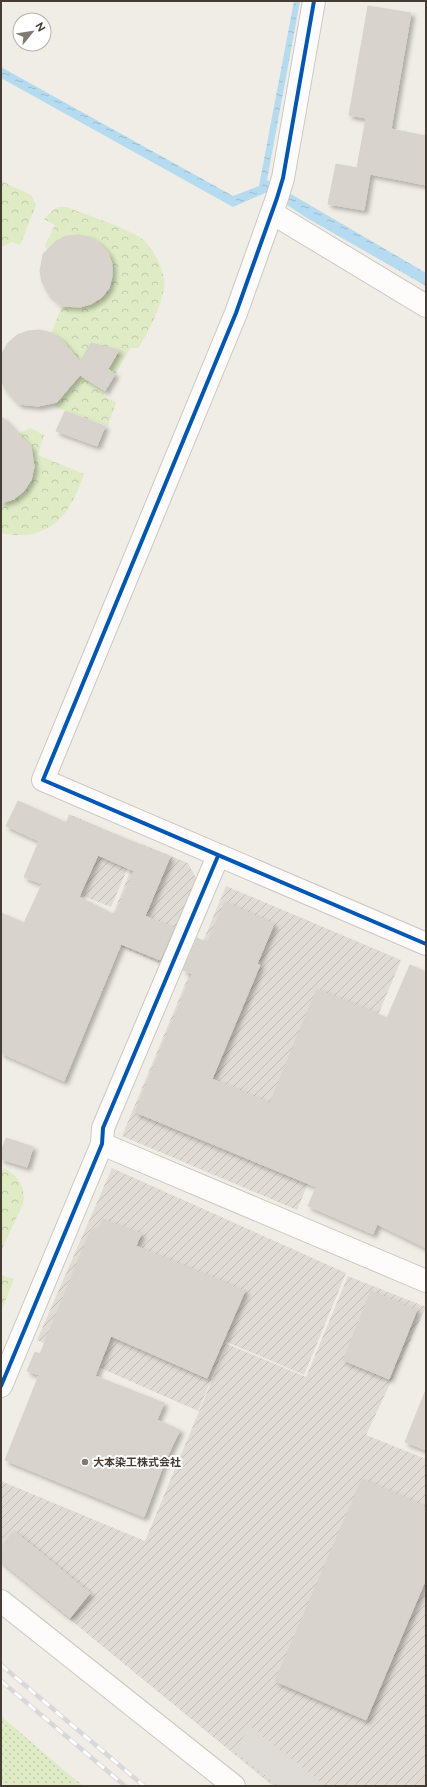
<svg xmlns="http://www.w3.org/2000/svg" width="427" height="1787" viewBox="0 0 427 1787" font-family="Raleway,'Noto Sans JP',sans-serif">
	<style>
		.industrial { fill: url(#industrial-furrows) }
		.grass { fill: url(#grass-dots) }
		.forest { fill: url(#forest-crowns) }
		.parking { fill: #dfdbd6 }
		.water { fill: url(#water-ripples) }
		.building { fill: #d8d3cd; stroke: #d8d3cc; fill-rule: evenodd; filter: url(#shadow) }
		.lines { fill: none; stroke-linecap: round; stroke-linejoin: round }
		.minor-casing { stroke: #ccc8c3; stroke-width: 24 }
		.minor { stroke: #fdfcfb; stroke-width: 22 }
		.rail-casing { stroke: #d8d8d7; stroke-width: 4.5 }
		.rail { stroke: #fff; stroke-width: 3; stroke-dasharray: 9; stroke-linecap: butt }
		.cycleway-casing { stroke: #fff; stroke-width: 6 }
		.cycleway { stroke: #0057b8; stroke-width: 4 }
		.poi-dot { fill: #817a72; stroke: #fff; stroke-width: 1.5 }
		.labels { text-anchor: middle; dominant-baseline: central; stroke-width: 4; stroke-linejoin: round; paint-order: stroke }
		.poi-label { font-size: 11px; font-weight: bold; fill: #453d33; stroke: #fff; text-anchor: start }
	</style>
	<defs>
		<pattern id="industrial-furrows" width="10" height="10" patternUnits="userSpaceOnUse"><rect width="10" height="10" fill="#e0dbd5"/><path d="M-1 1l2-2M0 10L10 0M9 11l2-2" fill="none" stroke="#c2bdb7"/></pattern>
		<pattern id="grass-dots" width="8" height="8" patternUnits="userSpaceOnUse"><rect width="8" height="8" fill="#deebc4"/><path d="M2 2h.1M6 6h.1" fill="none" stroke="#c0caa9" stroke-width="1.8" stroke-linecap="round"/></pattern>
		<pattern id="forest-crowns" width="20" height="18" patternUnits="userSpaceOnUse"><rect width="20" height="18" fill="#deebc4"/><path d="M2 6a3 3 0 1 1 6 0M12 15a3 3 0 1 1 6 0" fill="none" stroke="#c0caa9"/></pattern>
		<pattern id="water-ripples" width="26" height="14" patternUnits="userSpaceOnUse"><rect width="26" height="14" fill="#b4dbf0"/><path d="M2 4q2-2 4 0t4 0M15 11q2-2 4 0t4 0" fill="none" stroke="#9cbdce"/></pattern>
		<filter id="shadow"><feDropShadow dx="3.5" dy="3.5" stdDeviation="2" flood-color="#0004"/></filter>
	</defs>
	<rect width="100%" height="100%" fill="#f0ece6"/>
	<g class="industrial">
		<polygon points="69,814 138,844 111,907 42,880"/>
		<polygon points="141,844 188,863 197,880 161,964 103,939"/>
		<polygon points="226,886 401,960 297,1210 122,1136"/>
		<polygon points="112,1168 346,1273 304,1375 227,1342 198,1411 37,1340"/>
		<polygon points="348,1276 426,1307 366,1435 426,1459 426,1786 273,1786 1,1563 1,1481 145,1541 227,1344 306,1377"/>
	</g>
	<polygon class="grass" points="1,1716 73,1778 84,1786 6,1786 1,1782"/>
	<g class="forest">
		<polygon points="1,181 31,195 36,205 20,245 12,242 1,247"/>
		<path d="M58 207H67C89 216 118 225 138 236 152 244 167 273 164 289 160 309 149 331 138 348H130L103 396 116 402 108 426 55 407 68 361 50 337 69 287 45 246 55 225 44 219 51 212Z"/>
		<path d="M30 428 44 435 38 455 84 474C70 515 49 543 1 533V442Z"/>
		<path d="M3 1168C18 1174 26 1188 23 1204L1 1251V1172Z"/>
		<polygon points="1,1275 14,1279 1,1312"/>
	</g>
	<polygon class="parking" points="251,1727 326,1786 279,1786 233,1750"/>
	<polygon class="water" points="294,1 300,1 267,180 426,273 426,286 307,218 267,192 233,207 1,78 1,67 233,196 259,186"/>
	<g class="building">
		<polygon points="368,6 411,13 391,129 426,136 426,185 370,174 364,210 328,204 336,164 357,168 366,118 349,115"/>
		<polygon points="79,235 90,237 100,244 108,253 112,264 112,276 109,288 102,297 91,304 80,307 62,306 48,293 42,282 40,271 43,254 56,241 67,236"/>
		<polygon points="40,330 52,333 62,340 80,362 91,343 119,350 108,369 115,374 105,391 80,375 57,402 38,406 19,404 5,389 1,380 2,353 8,343 17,335 28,331"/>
		<polygon points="65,411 105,426 97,446 56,431"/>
		<polygon points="1,416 31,447 34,467 31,480 24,491 14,499 1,503"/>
		<path d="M18 801 67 823 70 816 170 857 145 916 174 928 160 960 121 944 64 1081 1 1053V913L24 923 42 884 24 877 39 841 6 826ZM98 855 134 871 115 915 79 897Z"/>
		<polygon points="225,902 274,924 257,964 260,965 212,1079 270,1103 317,989 387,1018 410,965 426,972 426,1248 377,1224 373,1234 308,1206 316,1187 135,1112 192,974 183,970 197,938 207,943"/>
		<polygon points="6,1138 33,1147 27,1167 1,1159 1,1152"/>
		<polygon points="103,1219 141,1234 136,1246 245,1291 207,1378 111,1336 95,1376 164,1403 157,1420 180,1430 164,1463 144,1517 5,1460 39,1375 27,1371 35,1352 40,1354 92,1227 98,1230"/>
		<polygon points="371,1291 417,1310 389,1379 343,1360"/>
		<polygon points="425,1392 426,1393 426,1450 405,1442"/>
		<polygon points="362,1479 426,1507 426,1579 366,1720 275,1681"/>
		<polygon points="14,1531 90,1593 70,1618 1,1562 1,1547"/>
	</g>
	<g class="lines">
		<g class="minor-casing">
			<g id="minor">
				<polyline points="314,1 283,178 277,198 236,313 43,780 426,944"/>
				<polyline points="272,213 426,306"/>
				<polyline points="102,1144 426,1281"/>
				<polyline points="1,1386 102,1144 103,1128 218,856"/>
				<polyline points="1,1601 234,1786"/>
			</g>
		</g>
		<use href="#minor" class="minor"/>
		<g class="rail-casing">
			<g id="rail">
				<polyline points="1,1665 144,1786"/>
				<polyline points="1,1681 125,1786"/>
			</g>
		</g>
		<use href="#rail" class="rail"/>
		<g class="cycleway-casing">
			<g id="cycleway">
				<polyline points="314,1 283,178 277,198 236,313 43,780 426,944"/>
				<polyline points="1,1386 102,1144 103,1128 218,856"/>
			</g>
		</g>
		<use href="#cycleway" class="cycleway"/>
	</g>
	<circle class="poi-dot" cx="85" cy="1462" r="4"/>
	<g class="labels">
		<g class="poi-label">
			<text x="93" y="1462">大本染工株式会社</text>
		</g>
	</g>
	<rect width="427" height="1787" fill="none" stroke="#453d33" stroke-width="4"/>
	<g transform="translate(32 32) rotate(60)"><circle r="19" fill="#ffffff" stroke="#b5b1ad"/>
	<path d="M0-3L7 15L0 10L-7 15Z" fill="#817a72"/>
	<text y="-6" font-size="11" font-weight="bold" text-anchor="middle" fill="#453d33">N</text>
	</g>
</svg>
